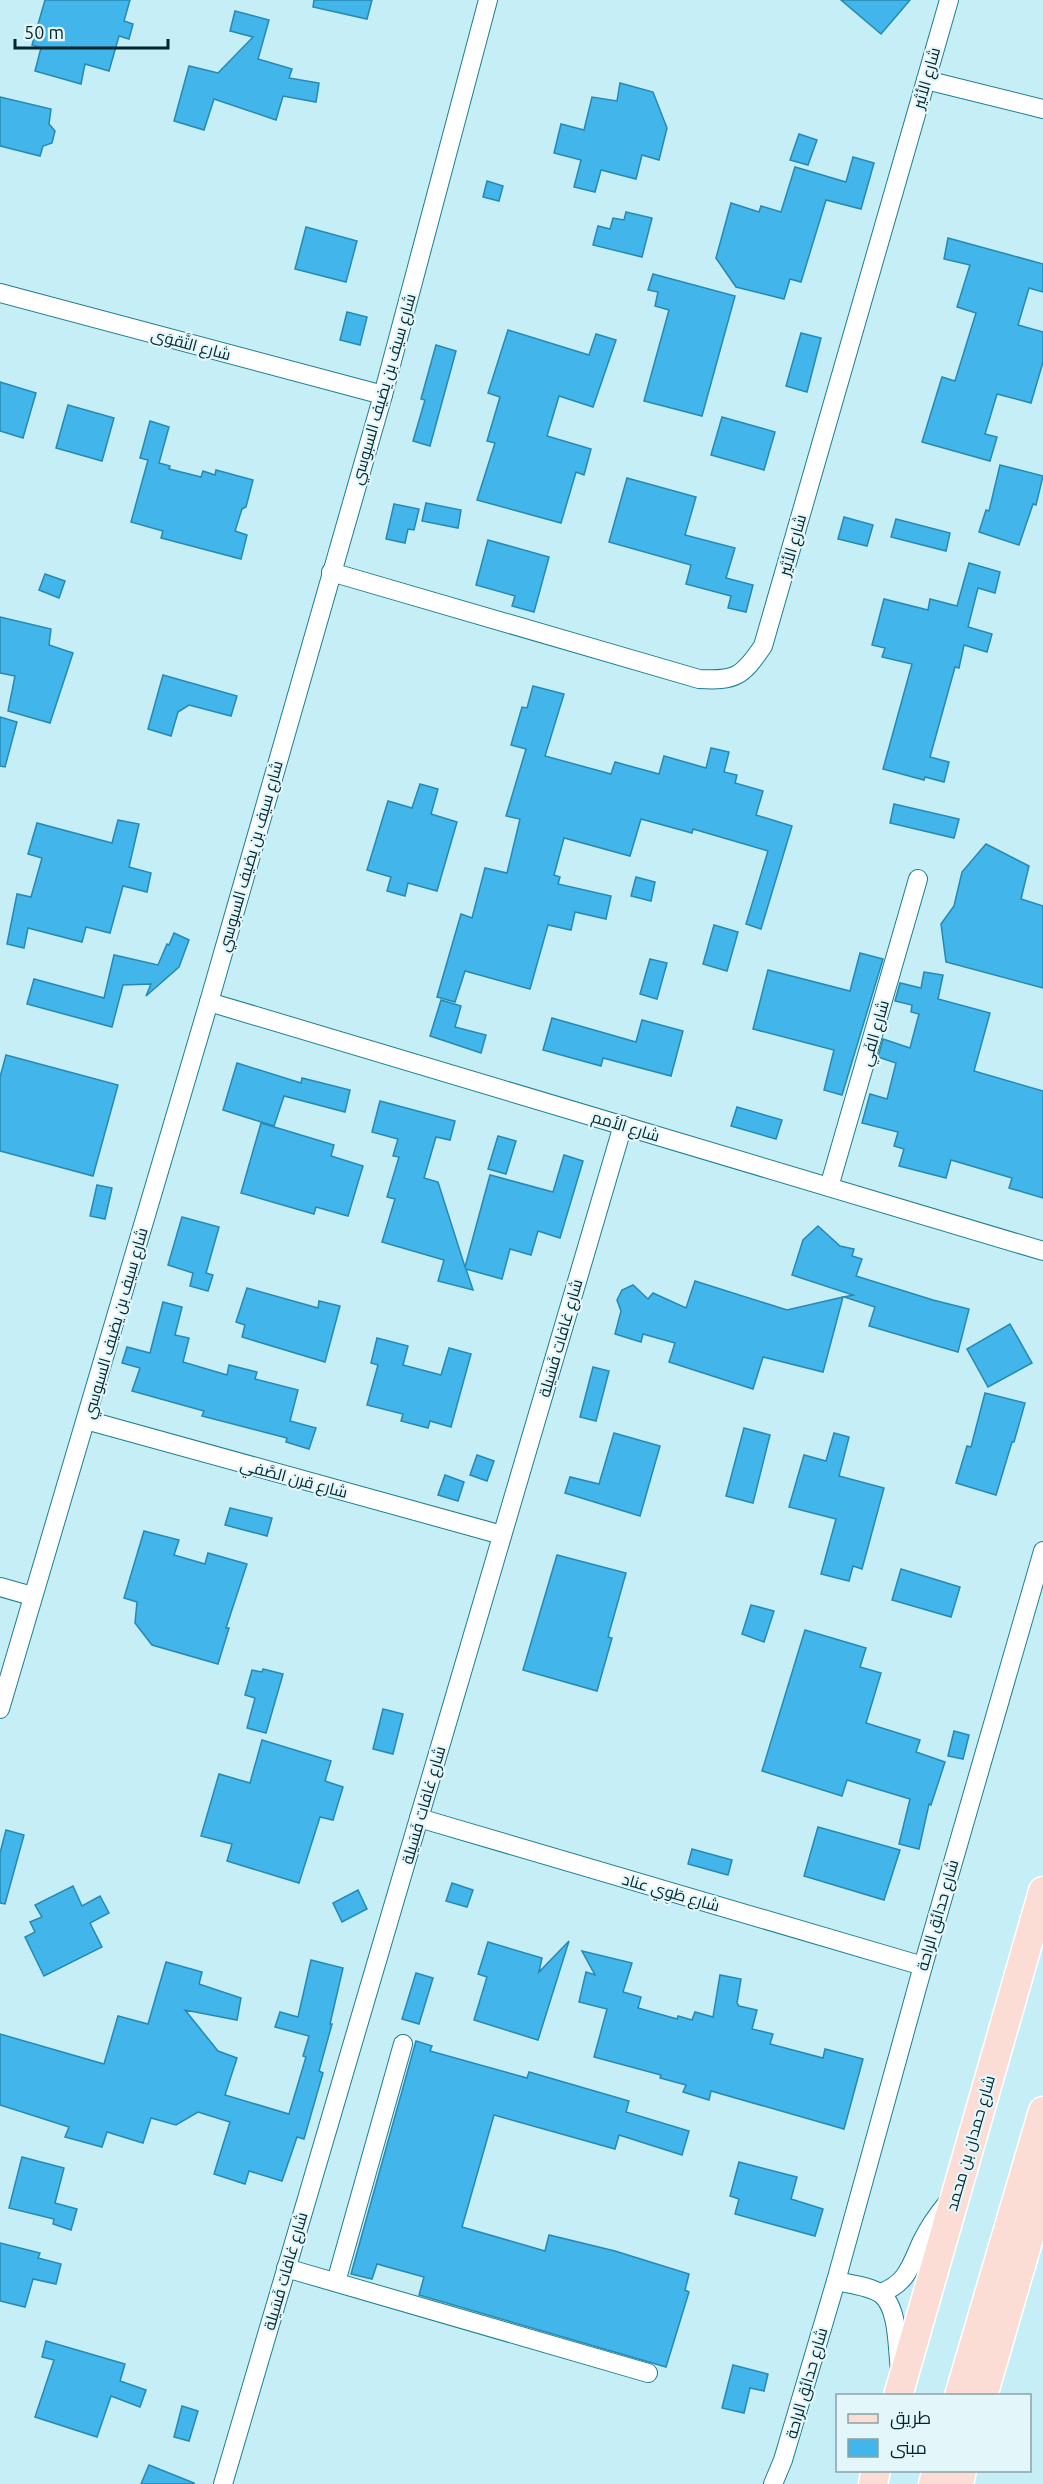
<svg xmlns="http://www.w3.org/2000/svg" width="1043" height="2484" viewBox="0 0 1043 2484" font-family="Ubuntu,Cairo,sans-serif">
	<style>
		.building { fill: #42b5ea; stroke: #2689b4; stroke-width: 1.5 }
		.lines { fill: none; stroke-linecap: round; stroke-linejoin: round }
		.street-casing { stroke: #1f7e8f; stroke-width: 20 }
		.primary-casing { stroke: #fff; stroke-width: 31 }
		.street { stroke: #fff; stroke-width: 18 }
		.primary { stroke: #fbddd6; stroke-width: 28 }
		.labels { text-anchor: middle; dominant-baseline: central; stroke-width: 4.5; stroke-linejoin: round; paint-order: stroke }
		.street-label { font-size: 16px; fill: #00252c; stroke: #e3f7fb }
	</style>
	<rect width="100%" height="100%" fill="#c5eef7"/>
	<g class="building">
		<polygon points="45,0 130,0 124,21 133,24 129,39 119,36 109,71 85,64 81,84 35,71 41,48 32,45"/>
		<polygon points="314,0 372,0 367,19 313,7"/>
		<polygon points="841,0 910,0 881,34"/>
		<polygon points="235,11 269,20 258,59 292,69 289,78 319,83 316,102 283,96 276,120 214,99 204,130 174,121 189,66 218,73 253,37 230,31"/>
		<polygon points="620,83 653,92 667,128 659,160 642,155 636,179 601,170 595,192 574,187 581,160 554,153 561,124 584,130 592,97 617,101"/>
		<polygon points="0,97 51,109 49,124 55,131 52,143 43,146 40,156 0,146"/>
		<polygon points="799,134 817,140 808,165 790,160"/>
		<polygon points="853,157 874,163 861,209 826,200 801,282 790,279 784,299 736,287 716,258 731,203 759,212 761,206 781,212 795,167 846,182"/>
		<polygon points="487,181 503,186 499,201 483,197"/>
		<polygon points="626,212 652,218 642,257 593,245 598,226 610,229 613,218 624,220"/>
		<polygon points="306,227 357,241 346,282 295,269"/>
		<polygon points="948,238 1043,264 1043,292 1029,288 1018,325 1043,332 1043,362 1031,403 997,394 985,434 997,437 990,461 922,442 942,377 955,381 976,313 957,307 970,265 944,259"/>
		<polygon points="653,274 735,296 702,416 644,401 669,310 655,306 658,292 648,290"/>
		<polygon points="347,312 367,317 360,345 340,340"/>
		<polygon points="508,330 589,355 596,334 616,340 593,407 559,396 547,436 591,449 584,475 576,472 561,523 477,500 495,443 487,441 500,397 488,393"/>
		<polygon points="801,333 821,338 807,392 786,386"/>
		<polygon points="436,345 456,351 430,446 413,441 425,400 421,399"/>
		<polygon points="0,382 36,393 23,438 0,431"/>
		<polygon points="68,405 114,418 102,461 56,448"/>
		<polygon points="722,417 775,432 764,470 711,455"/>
		<polygon points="150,421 169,427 159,463 170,466 169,469 201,477 203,471 215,475 216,470 253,480 246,507 242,509 235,531 247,535 241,559 161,538 163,531 131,522 148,460 140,458"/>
		<polygon points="1000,465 1043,476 1036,505 1033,504 1019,545 979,532 986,510 989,511"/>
		<polygon points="627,478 696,497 685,535 735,548 726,578 753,585 746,612 728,608 731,596 686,584 691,565 609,542"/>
		<polygon points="426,503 461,510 458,528 422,521"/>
		<polygon points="394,504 419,509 414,530 408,529 405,543 386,539"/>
		<polygon points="844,517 873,525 867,546 838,539"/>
		<polygon points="896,519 950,533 946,551 891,537"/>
		<polygon points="488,540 549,557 534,612 512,606 515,596 476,585"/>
		<polygon points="969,563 1000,572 995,593 978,588 968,627 992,634 987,652 964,645 959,668 955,667 930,757 949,762 944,782 925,777 924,780 883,769 912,664 882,657 885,648 872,645 884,599 928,610 930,599 957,606"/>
		<polygon points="45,574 65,581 59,598 39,590"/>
		<polygon points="0,617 51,629 49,645 73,653 50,723 8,711 15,676 0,673"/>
		<polygon points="163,675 237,696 231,716 189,705 178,712 171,736 148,729"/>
		<polygon points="533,686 564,694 545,756 611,774 615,762 659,774 664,756 706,768 711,748 729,752 724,772 737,775 735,783 763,791 756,815 792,826 761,929 746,924 768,851 693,829 692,833 641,819 630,856 564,838 554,875 560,877 558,884 611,896 606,919 575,912 571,930 548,925 530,989 465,971 455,1002 437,997 461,914 472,918 485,868 507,873 520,819 506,816 526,749 511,745 522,707 527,708"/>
		<polygon points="0,717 17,722 5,767 0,766"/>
		<polygon points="420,784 438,789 431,814 457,822 437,891 408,883 405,896 387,891 391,877 367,870 388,801 412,808"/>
		<polygon points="894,804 959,819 954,838 890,823"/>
		<polygon points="118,820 139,824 129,867 151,873 147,892 123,886 110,933 86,927 82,942 28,928 24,948 7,944 17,894 31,897 42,858 28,854 37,823 112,843"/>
		<polygon points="986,844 1029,866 1021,899 1043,906 1043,988 946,962 941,924 954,906 962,872"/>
		<polygon points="636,877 655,882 651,901 631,896"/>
		<polygon points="714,925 738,932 727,971 703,964"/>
		<polygon points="174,933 189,940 179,967 146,996 151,984 123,985 112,1027 27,1004 34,979 104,998 114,955 158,965 167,944 169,945"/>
		<polygon points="860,953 883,959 842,1095 824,1090 834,1050 753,1029 768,970 850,991"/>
		<polygon points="650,959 667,963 657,999 640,994"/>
		<polygon points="924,972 943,975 938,999 990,1013 974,1071 1043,1091 1043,1198 1009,1188 1012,1178 951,1160 946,1178 899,1166 904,1149 894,1146 898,1132 862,1123 870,1094 887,1099 896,1063 878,1057 883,1039 910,1048 919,1014 911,1012 912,1005 895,1001 900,983 921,988"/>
		<polygon points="441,1000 461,1006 455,1027 486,1035 481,1053 430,1036"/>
		<polygon points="552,1018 636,1042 642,1020 683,1031 671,1076 603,1058 601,1066 543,1050"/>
		<polygon points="6,1055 118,1085 93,1176 0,1151 0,1077"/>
		<polygon points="237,1063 301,1083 302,1078 350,1090 345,1112 284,1096 274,1126 223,1110"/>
		<polygon points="380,1101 455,1121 450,1140 436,1137 424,1178 438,1182 465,1267 490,1175 553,1192 564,1155 583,1161 560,1238 538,1231 531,1255 510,1249 502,1279 466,1269 473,1290 438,1281 444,1260 382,1242 395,1199 387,1197 399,1157 393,1156 398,1139 372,1132"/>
		<polygon points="737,1107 782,1120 776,1139 731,1126"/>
		<polygon points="261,1123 334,1145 331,1156 363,1166 348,1216 316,1207 314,1214 241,1193"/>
		<polygon points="498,1136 516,1141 506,1174 488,1169"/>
		<polygon points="97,1185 112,1188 105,1219 90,1216"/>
		<polygon points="182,1217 219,1227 206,1273 213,1275 208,1291 190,1286 193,1273 168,1265"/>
		<polygon points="818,1226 840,1246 854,1249 852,1256 862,1259 856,1276 933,1300 969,1309 958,1352 869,1326 875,1307 844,1297 853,1295 792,1275 803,1240"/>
		<polygon points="695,1281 787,1310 843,1297 823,1372 763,1357 753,1389 669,1362 675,1343 643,1334 641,1342 615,1334 621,1311 617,1300 622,1290 633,1285 648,1299 653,1293 686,1308"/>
		<polygon points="247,1288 318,1308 319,1301 340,1306 325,1362 242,1337 245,1325 236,1322"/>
		<polygon points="163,1302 182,1307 175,1335 189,1338 183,1362 227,1375 229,1365 257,1372 255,1379 298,1390 290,1421 316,1428 309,1449 286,1442 287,1438 202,1416 204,1411 132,1391 140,1368 122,1363 127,1347 150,1353"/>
		<polygon points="1010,1324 1032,1363 988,1387 967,1349"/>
		<polygon points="377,1338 408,1346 403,1365 441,1375 449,1348 471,1354 451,1427 430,1421 428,1428 401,1421 403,1414 367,1405 378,1365 371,1363"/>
		<polygon points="593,1367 609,1371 596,1421 580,1417"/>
		<polygon points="985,1393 1025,1403 1014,1442 1012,1442 996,1495 956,1483 967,1446 971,1447"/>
		<polygon points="744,1428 770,1435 753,1503 726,1496"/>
		<polygon points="614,1433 660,1446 640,1516 565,1493 570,1477 599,1484"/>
		<polygon points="834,1433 849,1437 839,1476 884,1488 862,1569 853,1566 849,1581 821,1574 836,1519 789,1507 804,1455 826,1461"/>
		<polygon points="477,1455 494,1461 487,1481 470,1475"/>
		<polygon points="445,1475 464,1482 458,1501 438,1495"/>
		<polygon points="230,1508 272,1518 267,1536 225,1525"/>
		<polygon points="144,1531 179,1540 174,1555 205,1564 208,1553 247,1564 226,1628 229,1628 218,1664 152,1645 135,1623 137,1602 124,1598"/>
		<polygon points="557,1555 626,1573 608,1637 612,1638 597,1691 523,1670"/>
		<polygon points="901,1569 960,1587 951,1617 892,1600"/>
		<polygon points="751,1605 774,1611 764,1642 742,1634"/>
		<polygon points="805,1630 866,1648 860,1667 881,1673 866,1723 920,1740 916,1752 945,1762 931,1805 929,1804 919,1849 899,1844 910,1799 847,1780 842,1796 762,1771"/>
		<polygon points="263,1669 283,1674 266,1733 247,1728 255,1698 245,1695 252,1670 262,1672"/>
		<polygon points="383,1709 403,1714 393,1754 373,1749"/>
		<polygon points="954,1731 969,1735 963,1759 948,1756"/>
		<polygon points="262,1740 331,1761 325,1781 343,1787 333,1820 320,1817 299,1883 227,1861 232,1844 201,1836 219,1774 250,1783"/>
		<polygon points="818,1827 900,1850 884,1900 804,1876"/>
		<polygon points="6,1830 24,1835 5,1904 0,1903 0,1853"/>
		<polygon points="692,1849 732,1860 728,1875 688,1864"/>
		<polygon points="452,1883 473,1890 467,1907 446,1901"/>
		<polygon points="73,1886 82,1906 100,1896 109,1913 90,1923 102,1947 44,1976 25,1937 35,1932 30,1922 42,1917 35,1905"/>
		<polygon points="358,1890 367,1909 342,1922 333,1903"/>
		<polygon points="569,1941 538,2040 474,2020 487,1977 478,1974 488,1942 542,1958 539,1972"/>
		<polygon points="582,1951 632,1963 623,1992 641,1997 638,2008 677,2019 678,2016 692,2020 695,2012 713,2017 720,1975 741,1979 737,2003 739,2006 757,2010 752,2029 773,2034 770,2044 823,2058 825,2049 863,2059 844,2129 711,2091 709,2100 683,2092 686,2085 660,2078 661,2075 594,2057 607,2009 579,2002 586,1972 595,1975"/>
		<polygon points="311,1960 343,1968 330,2024 332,2024 319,2071 323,2073 304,2139 297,2137 282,2181 249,2171 245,2184 214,2174 230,2122 198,2112 176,2125 151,2118 143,2143 107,2132 102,2147 65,2137 69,2127 0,2105 0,2034 104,2064 118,2016 148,2024 166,1962 202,1972 199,1984 241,1998 237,2020 185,2010 218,2051 237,2058 225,2095 289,2114 306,2057 303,2056 309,2036 275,2027 280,2012 298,2017"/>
		<polygon points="416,1973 433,1978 419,2024 402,2019"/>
		<polygon points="416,2041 432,2046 430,2051 527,2078 529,2072 629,2101 626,2112 689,2131 682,2155 619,2135 615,2149 494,2115 462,2227 545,2251 549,2235 615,2251 689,2274 685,2290 689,2292 666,2367 419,2295 424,2277 377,2264 372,2279 351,2274"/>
		<polygon points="22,2157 64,2168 55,2203 77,2209 71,2230 53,2224 54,2219 9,2208"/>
		<polygon points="739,2162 797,2177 791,2199 823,2209 815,2236 735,2214 739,2199 730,2196"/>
		<polygon points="0,2243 40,2253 38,2258 61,2264 56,2284 33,2279 25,2307 0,2301"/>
		<polygon points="46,2341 125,2364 120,2381 146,2390 140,2407 111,2396 97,2437 35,2417 54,2360 42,2357"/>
		<polygon points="733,2365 768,2374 764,2391 750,2388 744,2413 722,2408"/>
		<polygon points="182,2406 198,2411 189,2441 174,2437"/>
		<polygon points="149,2465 194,2483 194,2484 141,2484"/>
	</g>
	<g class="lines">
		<g class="street-casing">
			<g id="street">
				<polyline points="926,80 1043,109"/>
				<polyline points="0,293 383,395"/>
				<path d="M331 572 699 679C735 681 742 677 763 646L949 0"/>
				<polyline points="209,1002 1043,1251"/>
				<polyline points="829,1187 918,879"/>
				<polyline points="86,1420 502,1535"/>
				<polyline points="0,1587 32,1596"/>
				<polyline points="0,1709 209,1002 383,395 488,0"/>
				<polyline points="419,1818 923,1966"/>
				<polyline points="286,2268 648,2373"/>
				<path d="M836 2281C849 2284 870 2286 881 2294 899 2308 897 2349 900 2370"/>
				<polyline points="336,2282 403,2044"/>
				<path d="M880 2293C907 2284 911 2265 922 2241 929 2227 938 2214 948 2202"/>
				<polyline points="223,2484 623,1125"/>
				<polyline points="773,2484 783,2460 836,2281 923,1966 1043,1551"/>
			</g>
		</g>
		<g class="primary-casing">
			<g id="primary">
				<polyline points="898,2396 1043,1891"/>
				<polyline points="959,2396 1043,2111"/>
				<polyline points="983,2396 1033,2224 1041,2184 1042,2157"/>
				<polyline points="873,2484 876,2470"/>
				<polyline points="933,2484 937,2470"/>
				<polyline points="959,2484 962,2470"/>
			</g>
		</g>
		<use href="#street" class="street"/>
		<use href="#primary" class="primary"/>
	</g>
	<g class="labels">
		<g class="street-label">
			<text transform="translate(926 78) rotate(-74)">شارع الأثير</text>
			<text transform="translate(191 344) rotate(15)">شارع التَّقوَى</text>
			<text transform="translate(383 389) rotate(-74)">شارع سيف بن يضيف السبوسي</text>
			<text transform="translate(792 545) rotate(-74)">شارع الأثير</text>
			<text transform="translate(250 856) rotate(-74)">شارع سيف بن يضيف السبوسي</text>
			<text transform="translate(874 1033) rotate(-74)">شارع الفَي</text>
			<text transform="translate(626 1126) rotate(17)">شارع الأمم</text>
			<text transform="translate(115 1323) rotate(-74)">شارع سيف بن يضيف السبوسي</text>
			<text transform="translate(560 1338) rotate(-74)">شارع غافات فَسَيلة</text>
			<text transform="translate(294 1478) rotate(15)">شارع قرن الصَّفي</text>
			<text transform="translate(423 1805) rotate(-74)">شارع غافات فَسَيلة</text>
			<text transform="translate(671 1892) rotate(16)">شارع طَوِي عناد</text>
			<text transform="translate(937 1915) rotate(-74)">شارع حدائق الراحة</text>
			<text transform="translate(970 2143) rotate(-74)">شارع حمدان بن محمد</text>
			<text transform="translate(285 2271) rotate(-74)">شارع غافات فَسَيلة</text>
			<text transform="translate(806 2383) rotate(-74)">شارع حدائق الراحة</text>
		</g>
	</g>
	<rect x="836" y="2394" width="195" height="78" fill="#e3f7fb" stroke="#88a3a8" stroke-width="1.5"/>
	<rect x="848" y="2414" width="30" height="9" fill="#fbddd6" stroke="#88a3a8" stroke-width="1.5"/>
	<text x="890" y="2424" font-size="18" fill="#00252c">طريق</text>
	<rect x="848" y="2439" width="30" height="18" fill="#42b5ea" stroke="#88a3a8" stroke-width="1.5"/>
	<text x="890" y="2454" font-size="18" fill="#00252c">مبنى</text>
	<path d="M15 39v9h153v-9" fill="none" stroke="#00252c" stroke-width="3"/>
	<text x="24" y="39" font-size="18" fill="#00252c" stroke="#e3f7fb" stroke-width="4.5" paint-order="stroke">50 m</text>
</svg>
